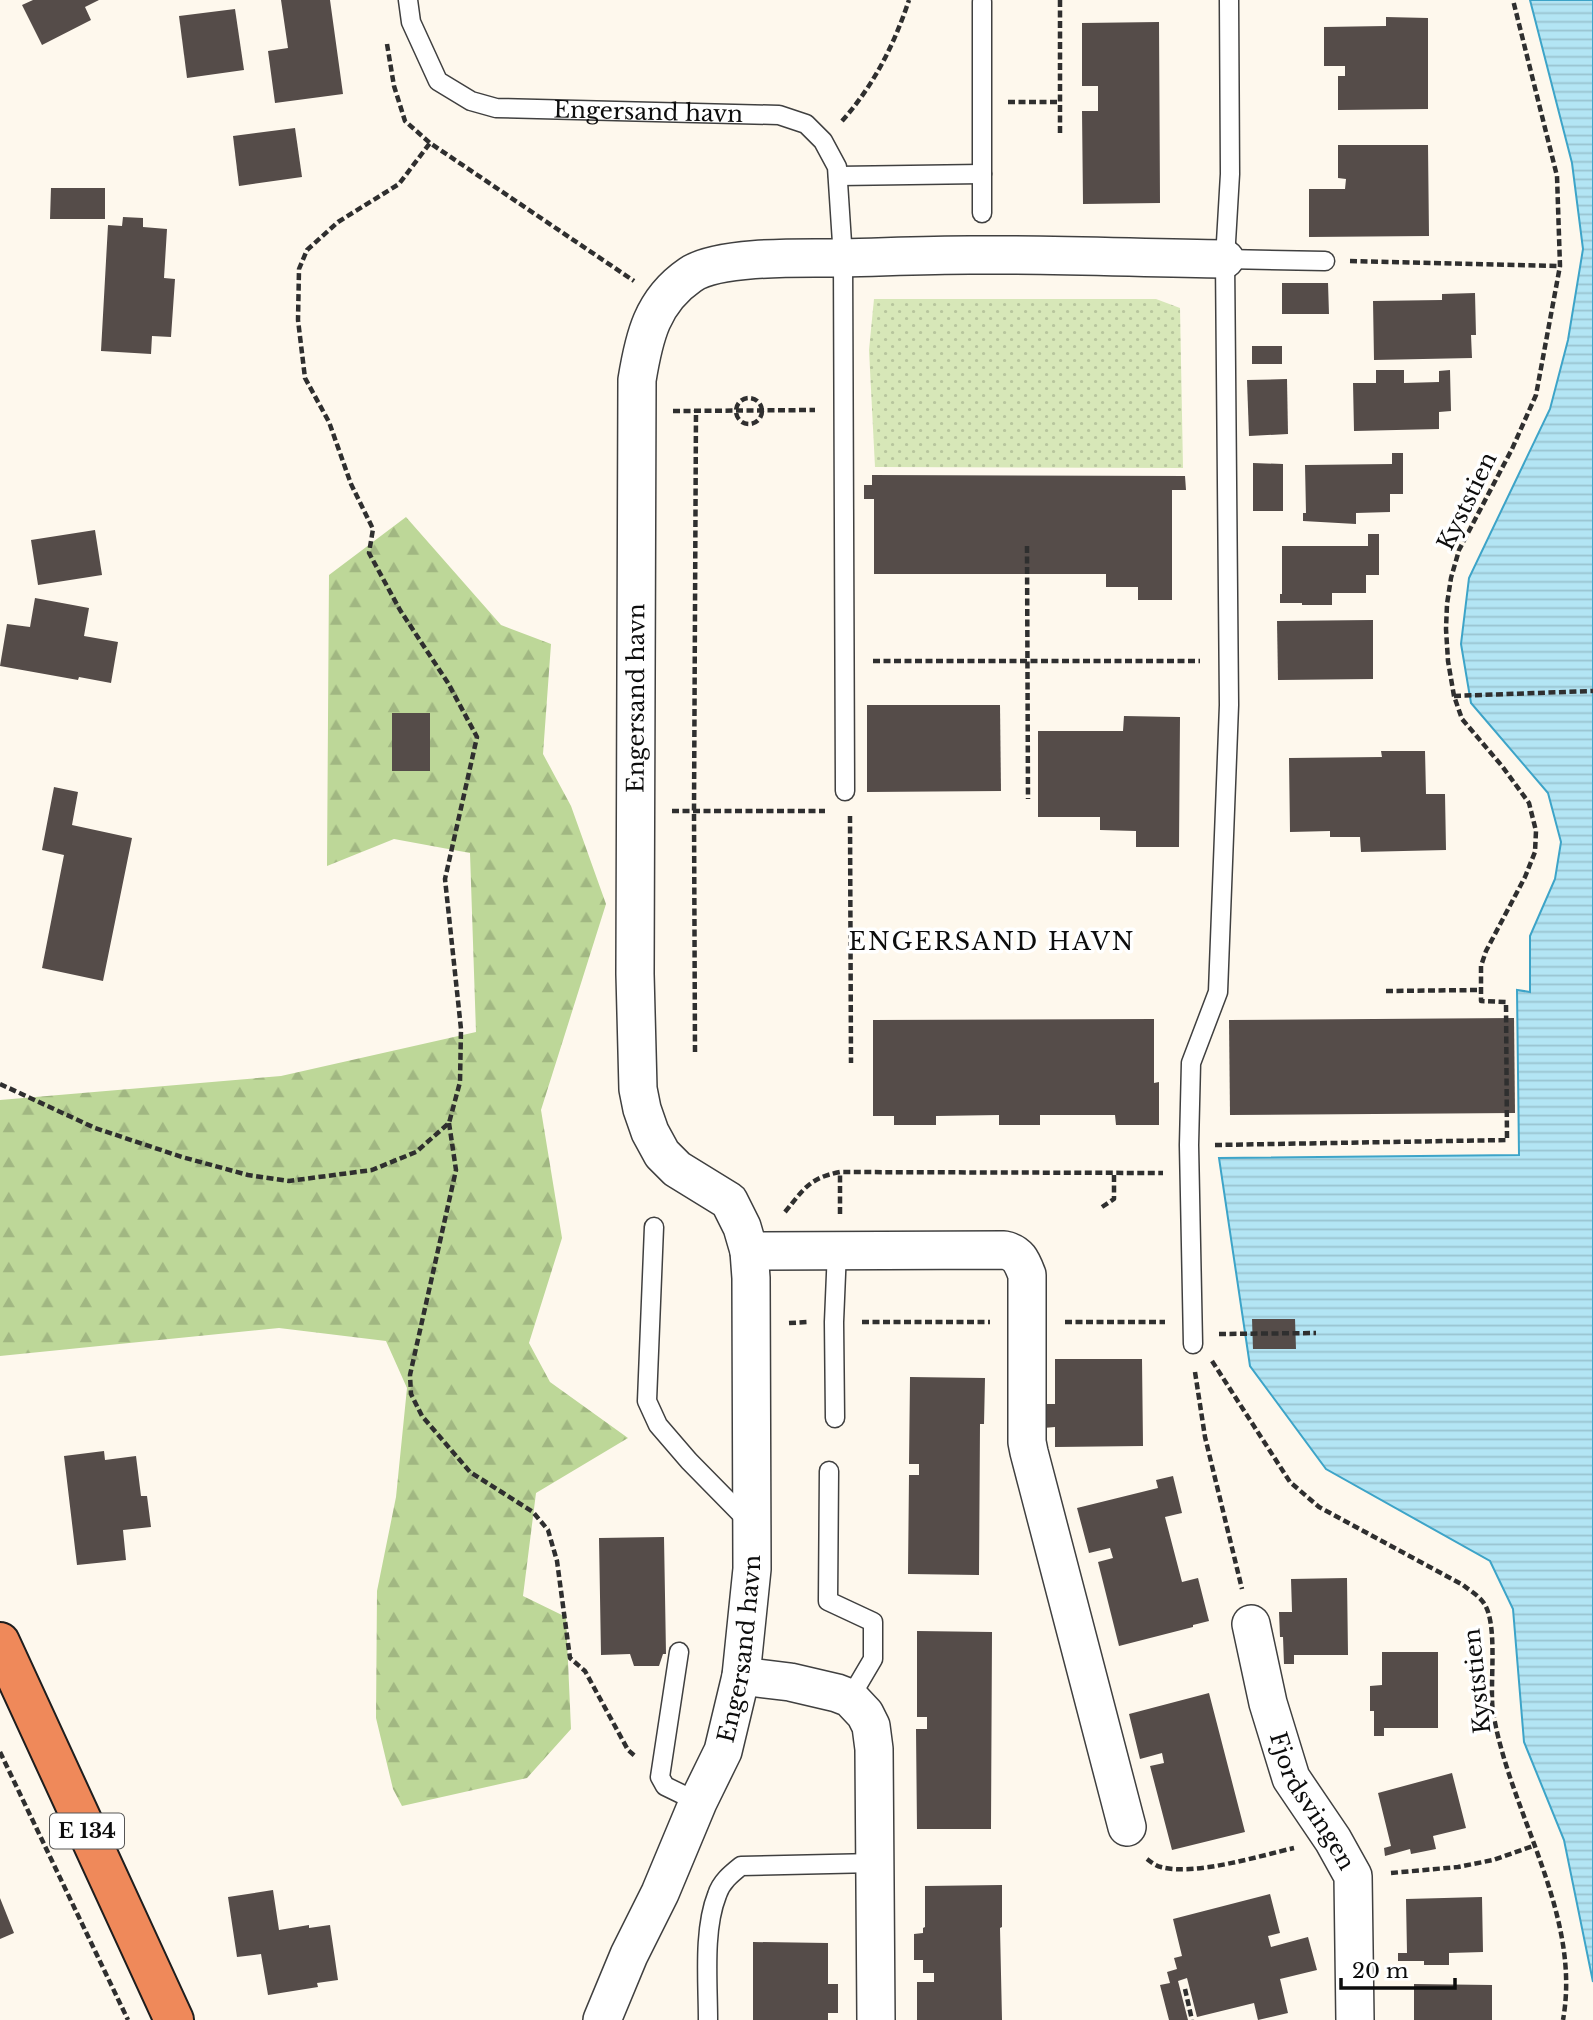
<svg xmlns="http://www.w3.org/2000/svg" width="1593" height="2020" viewBox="0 0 1593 2020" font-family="'Libre Baskerville',serif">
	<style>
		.grass { fill: url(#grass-dots) }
		.forest { fill: url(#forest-firs) }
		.water { fill: url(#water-rules); stroke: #3da4c8; stroke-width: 2 }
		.building { fill: #554c49 }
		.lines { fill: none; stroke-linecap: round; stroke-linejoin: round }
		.lane-casing { stroke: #404040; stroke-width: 21 }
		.street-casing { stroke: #404040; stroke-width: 40 }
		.highway-casing { stroke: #1e1e1e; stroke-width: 42 }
		.path { stroke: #2f2f2f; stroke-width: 4.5; stroke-dasharray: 7 3.5; stroke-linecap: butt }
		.lane { stroke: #fff; stroke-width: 18 }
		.street { stroke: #fff; stroke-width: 37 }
		.highway { stroke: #ef895a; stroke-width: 38 }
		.labels { text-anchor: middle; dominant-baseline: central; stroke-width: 7; stroke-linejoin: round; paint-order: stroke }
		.shield { fill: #fff; stroke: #565656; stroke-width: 2 }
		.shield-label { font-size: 21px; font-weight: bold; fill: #0d0d0d }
		.street-label { font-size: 23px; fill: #0d0d0d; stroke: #fff }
		.neighbourhood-label { font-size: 24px; letter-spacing: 2px; fill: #0d0d0d; stroke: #fff }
	</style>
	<defs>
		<pattern id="grass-dots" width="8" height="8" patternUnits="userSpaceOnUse" patternTransform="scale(1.75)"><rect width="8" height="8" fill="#d7e7b8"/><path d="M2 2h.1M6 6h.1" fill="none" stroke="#b7c59d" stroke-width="1.8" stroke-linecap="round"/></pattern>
		<pattern id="forest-firs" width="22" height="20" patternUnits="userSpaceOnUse" patternTransform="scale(1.75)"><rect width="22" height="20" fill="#bdd798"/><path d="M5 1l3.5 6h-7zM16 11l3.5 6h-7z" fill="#a1b782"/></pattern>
		<pattern id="water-rules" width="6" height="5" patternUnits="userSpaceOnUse" patternTransform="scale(1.75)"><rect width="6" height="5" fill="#b3e5f4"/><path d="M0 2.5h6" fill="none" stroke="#99c3d0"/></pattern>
	</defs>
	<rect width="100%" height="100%" fill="#fef8ed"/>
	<polygon class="grass" points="874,299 1156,299 1180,308 1183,468 875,467 869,350"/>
	<polygon class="forest" points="406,517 501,625 551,644 543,754 571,806 606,904 541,1110 562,1238 529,1343 550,1382 628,1438 536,1493 523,1596 566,1617 571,1729 527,1778 402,1806 393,1789 376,1718 377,1591 396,1497 407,1388 386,1341 279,1328 0,1356 0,1100 281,1076 476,1032 470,853 394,839 327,866 329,575"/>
	<polygon class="water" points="1530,0 1593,0 1593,1982 1564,1840 1524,1742 1513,1609 1490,1561 1326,1469 1250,1366 1219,1158 1519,1155 1517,990 1530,992 1530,936 1555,879 1561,842 1548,793 1471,703 1461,644 1469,578 1550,409 1568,340 1583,249 1572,163"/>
	<g class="building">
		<polygon points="33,0 99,0 85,7 91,20 42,45 22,5"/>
		<polygon points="281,0 330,0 343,94 275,103 268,51 288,48"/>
		<polygon points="235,9 244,70 187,78 179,16"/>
		<polygon points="1386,17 1428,18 1428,109 1338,110 1338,76 1345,76 1345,66 1324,66 1324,27 1386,26"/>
		<polygon points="1159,22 1160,203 1083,204 1082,111 1098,111 1098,86 1082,86 1082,23"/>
		<polygon points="295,128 302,177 239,186 233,136"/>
		<polygon points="1338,145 1428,145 1429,236 1309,237 1309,189 1345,189 1346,179 1338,178"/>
		<polygon points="51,188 105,188 105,219 50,219"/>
		<polygon points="123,217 143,218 143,227 167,229 164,278 175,279 171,337 152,336 151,354 101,351 108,225 122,226"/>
		<polygon points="1282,283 1328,283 1329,314 1282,314"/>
		<polygon points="1475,293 1476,335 1471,335 1472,358 1374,360 1373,301 1442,300 1442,294"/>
		<rect x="1252" y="346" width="30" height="18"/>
		<polygon points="1376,370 1404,370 1404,383 1439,382 1439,371 1450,370 1451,411 1439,412 1439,429 1354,431 1353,383 1376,383"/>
		<polygon points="1287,379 1288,434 1249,436 1247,380"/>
		<polygon points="1392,453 1403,453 1403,494 1390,494 1390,512 1356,513 1356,524 1303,521 1303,513 1306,513 1305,465 1392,464"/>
		<polygon points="1253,463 1283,464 1283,511 1253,511"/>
		<polygon points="872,475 1185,476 1186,490 1172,490 1172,600 1138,600 1138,587 1106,587 1106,574 874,574 874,499 864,499 864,485 872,485"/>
		<polygon points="95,530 102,575 38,585 31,540"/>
		<polygon points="1368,534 1379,534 1379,575 1366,575 1366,593 1332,593 1332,605 1302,605 1302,603 1280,603 1280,594 1282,594 1282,546 1368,546"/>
		<polygon points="35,598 89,608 84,636 118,642 111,683 79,677 78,680 0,666 7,624 30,627"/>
		<polygon points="1373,620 1373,679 1278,680 1277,621"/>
		<polygon points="867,705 1000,705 1001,791 867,792"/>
		<rect x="392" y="713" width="38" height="58"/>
		<polygon points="1124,716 1180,717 1179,847 1136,847 1136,831 1100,830 1100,817 1038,817 1038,731 1123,731"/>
		<polygon points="1381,751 1425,751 1426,794 1445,794 1446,850 1361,852 1360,837 1330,837 1330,831 1290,832 1289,758 1382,757"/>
		<polygon points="54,787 78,792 72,825 132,838 103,981 42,968 64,855 42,850"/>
		<polygon points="1514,1018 1515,1113 1230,1115 1229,1020"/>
		<polygon points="1154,1019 1154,1083 1159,1082 1159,1125 1116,1125 1115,1115 1040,1115 1040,1125 999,1125 999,1115 936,1116 936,1125 894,1125 894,1116 873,1116 873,1020"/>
		<polygon points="1252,1319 1295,1319 1296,1349 1253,1349"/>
		<polygon points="1055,1359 1142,1359 1143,1446 1055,1447 1055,1427 1043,1428 1042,1404 1055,1404"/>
		<polygon points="910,1377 985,1378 984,1424 980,1424 979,1575 908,1574 909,1475 919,1475 919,1464 909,1464"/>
		<polygon points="104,1451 105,1460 136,1456 141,1496 147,1496 151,1527 123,1530 126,1560 77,1565 64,1456"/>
		<polygon points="1173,1476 1182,1513 1165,1517 1182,1582 1198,1578 1209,1621 1193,1625 1193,1627 1119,1646 1098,1562 1113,1558 1110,1548 1089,1553 1077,1508 1158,1488 1156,1480"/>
		<polygon points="664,1537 666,1654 663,1654 659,1666 634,1666 630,1654 601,1655 599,1538"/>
		<polygon points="1347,1578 1348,1655 1294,1655 1294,1664 1284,1664 1283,1637 1280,1637 1279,1612 1292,1612 1291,1579"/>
		<polygon points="917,1631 992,1632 991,1829 917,1829 916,1729 927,1729 927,1717 917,1717"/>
		<polygon points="1382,1652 1438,1652 1438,1728 1384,1728 1384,1736 1374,1736 1374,1711 1370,1711 1370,1686 1382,1685"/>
		<polygon points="1209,1693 1245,1832 1172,1850 1150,1766 1164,1763 1162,1753 1140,1759 1129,1714"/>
		<polygon points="1452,1773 1466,1828 1433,1836 1436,1849 1411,1854 1410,1849 1385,1856 1384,1848 1391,1846 1378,1793"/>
		<polygon points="1002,1885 1002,1927 1000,1928 1002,2020 917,2020 917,1982 934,1982 934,1973 923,1973 923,1960 914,1960 914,1934 923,1933 923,1928 925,1927 925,1886"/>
		<polygon points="273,1890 279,1930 309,1925 309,1928 330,1925 338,1980 317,1983 318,1987 268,1995 261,1954 237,1957 228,1897"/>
		<polygon points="1270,1894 1280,1933 1268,1936 1271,1947 1308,1937 1317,1970 1280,1979 1288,2013 1258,2020 1254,2003 1197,2017 1187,1978 1178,1981 1188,2020 1169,2020 1160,1985 1170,1983 1167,1972 1177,1969 1174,1958 1182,1956 1173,1919"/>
		<polygon points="1482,1897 1483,1952 1449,1953 1449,1965 1424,1965 1424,1961 1398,1961 1398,1953 1407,1953 1406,1899"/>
		<polygon points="0,1898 14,1933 0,1939"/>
		<polygon points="753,1942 828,1943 828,1984 838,1984 838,2013 828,2013 828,2020 753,2020"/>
		<polygon points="1414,1984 1492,1985 1492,2020 1414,2020"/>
	</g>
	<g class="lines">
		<g class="lane-casing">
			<g id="lane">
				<path id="s1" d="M408 0 411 22 438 81 471 101 496 108 779 115 806 124 823 141 837 167 843 258 845 791"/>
				<polyline points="982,2 982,213"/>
				<polyline points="838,176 982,174"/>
				<polyline points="1225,259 1325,261"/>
				<polyline points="654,1227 647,1401 658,1425 689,1461 749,1522"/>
				<polyline points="1193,1344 1189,1145 1191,1063 1218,992 1229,705 1225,259 1230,174 1229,0"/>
				<polyline points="835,1418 834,1322 837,1250"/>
				<polyline points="829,1471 828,1601 873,1622 873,1659 850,1698"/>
				<polyline points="679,1652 660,1777 665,1786 698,1802"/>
				<path d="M708 2020C708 1982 703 1930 717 1895 721 1882 731 1874 741 1866L875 1863"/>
			</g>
		</g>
		<g class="street-casing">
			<g id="street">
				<path id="s2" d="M749 1251 742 1227 729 1201 677 1169 662 1154 650 1132 642 1109 638 1089 635 974 637 380C644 337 652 301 690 275 718 255 807 258 842 258 885 257 927 255 970 255 1055 254 1140 258 1225 259"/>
				<path id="s3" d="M1251 1624 1268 1703 1291 1778 1333 1840 1353 1876 1355 2020"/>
				<polyline points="741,1676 790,1682 837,1693 850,1698 865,1714 871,1726 874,1749 876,2020"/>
				<path id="s4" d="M602 2020 629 1955 660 1893 698 1802 723 1751 741 1676 752 1569 751 1278 749 1251 1004 1250C1019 1253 1022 1262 1027 1275V1442L1029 1452 1127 1827"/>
			</g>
		</g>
		<g class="highway-casing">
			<polyline id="highway" points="0,1642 174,2020"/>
		</g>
		<g class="path">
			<polyline points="1060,0 1060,133"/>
			<polyline points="387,44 394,86 405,121 430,143 634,281"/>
			<polyline points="1008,102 1060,102"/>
			<path d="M842 121C874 85 894 45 909 0"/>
			<polyline points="1350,261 1560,266"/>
			<circle cx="749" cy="411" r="13"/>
			<polyline points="673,411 815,410"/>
			<polyline points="1027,546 1028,799"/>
			<polyline points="873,661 1200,661"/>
			<polyline points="1454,696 1593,691"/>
			<polyline points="672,811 825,811"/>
			<polyline points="850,816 851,1063"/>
			<polyline points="1386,991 1480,990"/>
			<polyline points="695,1052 694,811 696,410"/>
			<polyline points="0,1084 95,1128 182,1157 248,1175 289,1181 372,1170 416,1152 449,1123 460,1082 461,1029 445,879 477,737 448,683 400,610 369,553 373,529 351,484 329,422 305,378 298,320 299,269 307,250 338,222 399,184 430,143"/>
			<polyline points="449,1123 456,1170 410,1375 411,1394 422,1416 470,1472 533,1512 548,1530 557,1561 570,1658 585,1671 628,1750 635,1756"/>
			<polyline points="1215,1145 1507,1140 1506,1002 1481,1001 1481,966 1486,951 1525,877 1535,852 1536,831 1529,803 1502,766 1462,719 1454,696 1448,661 1446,629 1447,604 1451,578 1459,550 1512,449 1536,395 1560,266 1557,176 1513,0"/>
			<polyline points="1102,1207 1114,1199 1114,1173"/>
			<path d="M785 1212C804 1189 809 1178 840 1172L1163 1173"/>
			<polyline points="840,1214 840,1172"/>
			<polyline points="862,1322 990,1322"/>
			<polyline points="1065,1322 1165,1322"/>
			<polyline points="789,1323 808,1322"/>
			<polyline points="1219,1334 1316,1333"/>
			<path d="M1212 1361 1290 1482 1319 1507 1463 1585C1469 1590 1478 1595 1483 1602 1499 1622 1489 1685 1493 1712 1510 1814 1582 1914 1563 2020"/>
			<polyline points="1195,1372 1205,1437 1242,1589"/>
			<polyline points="0,1752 128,2020"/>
			<path d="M1147 1859C1151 1862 1156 1866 1161 1867 1195 1876 1259 1856 1294 1848"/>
			<polyline points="1391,1873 1458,1867 1493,1860 1533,1846"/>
			<polyline points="1185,1989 1192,2020"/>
		</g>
		<use href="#lane" class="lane"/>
		<use href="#street" class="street"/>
		<use href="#highway" class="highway"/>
	</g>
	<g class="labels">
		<rect class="shield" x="50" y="1813.5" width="74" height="35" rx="5"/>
		<g class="shield-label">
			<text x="87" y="1831">E 134</text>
		</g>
		<g class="street-label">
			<text stroke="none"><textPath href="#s1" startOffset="304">Engersand havn</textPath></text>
			<text transform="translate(1467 501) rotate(-64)">Kyststien</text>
			<text stroke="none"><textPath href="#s2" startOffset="597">Engersand havn</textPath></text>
			<text stroke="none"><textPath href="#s4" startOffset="399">Engersand havn</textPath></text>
			<text transform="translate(1477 1681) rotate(-96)">Kyststien</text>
			<text stroke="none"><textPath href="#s3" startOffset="189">Fjordsvingen</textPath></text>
		</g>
		<g class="neighbourhood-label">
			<text x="992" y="941">ENGERSAND HAVN</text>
		</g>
	</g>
	<path d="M1341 1978v10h114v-10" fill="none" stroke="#0d0d0d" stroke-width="3.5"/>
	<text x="1352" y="1978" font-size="21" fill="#0d0d0d" stroke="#ffffff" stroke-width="5" paint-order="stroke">20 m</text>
</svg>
